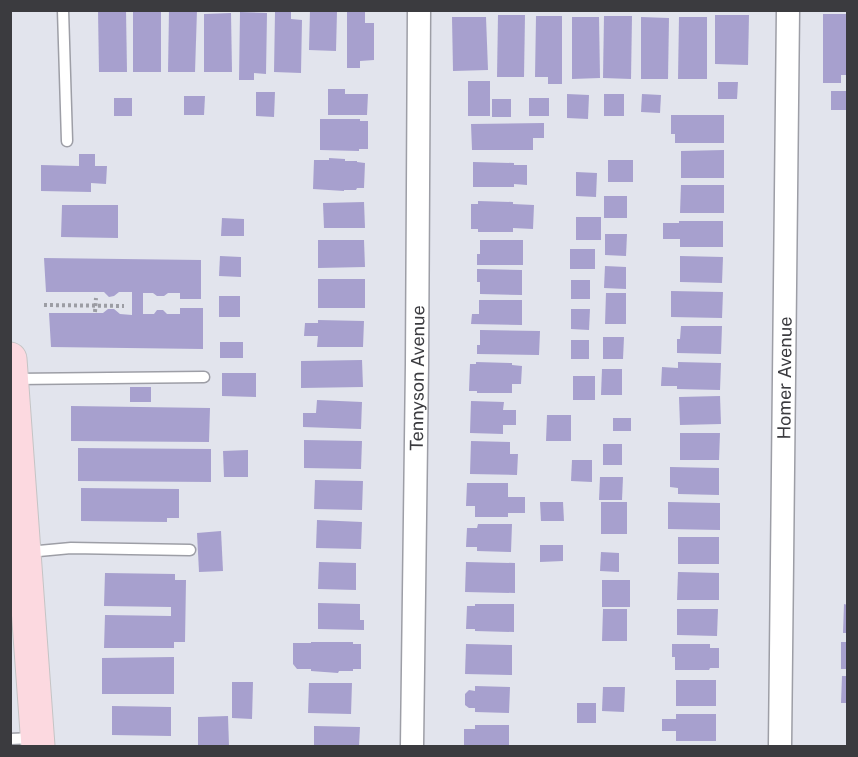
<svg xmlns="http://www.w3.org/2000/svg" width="858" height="757" viewBox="0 0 858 757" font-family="'Public Sans',sans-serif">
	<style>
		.building { fill: #a7a0ce }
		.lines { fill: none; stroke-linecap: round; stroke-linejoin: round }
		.lane-casing { stroke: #9d9ea6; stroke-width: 13 }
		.street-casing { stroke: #9d9ea6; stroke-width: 25 }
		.primary-casing { stroke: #c4c4c5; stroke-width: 35 }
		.path { stroke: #9c9da4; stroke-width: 4; stroke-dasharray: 3 3; stroke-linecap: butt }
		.lane { stroke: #fff; stroke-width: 10 }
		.street { stroke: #fff; stroke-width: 22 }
		.primary { stroke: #fcd9e0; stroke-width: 33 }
		.labels { text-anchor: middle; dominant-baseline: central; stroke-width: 6; stroke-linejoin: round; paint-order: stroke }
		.street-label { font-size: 18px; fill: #3b3b3f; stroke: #e2e4ed }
	</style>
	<rect width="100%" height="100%" fill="#e2e4ed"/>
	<g class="building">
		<polygon points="98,10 126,10 127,72 99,72"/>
		<rect x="133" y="10" width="28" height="62"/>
		<polygon points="169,10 197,10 195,72 168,72"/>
		<polygon points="310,10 337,11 336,51 309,50"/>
		<polygon points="240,12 267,13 266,74 254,73 254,80 239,80"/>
		<polygon points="275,12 291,12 291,19 302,20 301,73 274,72"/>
		<polygon points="347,12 365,12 365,23 374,23 374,60 360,61 360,68 347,68"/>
		<polygon points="231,13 232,72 204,72 204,14"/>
		<polygon points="823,14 848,14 848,75 841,75 841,83 823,83"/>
		<polygon points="498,15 525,15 524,77 497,77"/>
		<polygon points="715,15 749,15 748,65 715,64"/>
		<polygon points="536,16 562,16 562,84 548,84 548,77 535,77"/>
		<polygon points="604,16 632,16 631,79 603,78"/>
		<polygon points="452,17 486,17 488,70 453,71"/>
		<polygon points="572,17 599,17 600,78 572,79"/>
		<polygon points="641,17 669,18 668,79 641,79"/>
		<polygon points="679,17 707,17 707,79 678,79"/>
		<rect x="468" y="81" width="22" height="35"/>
		<polygon points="718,82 738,82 737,99 718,99"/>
		<polygon points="328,89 345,89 345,94 368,94 367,115 328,115"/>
		<rect x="831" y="91" width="17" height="19"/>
		<polygon points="256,92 275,92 274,117 256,116"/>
		<polygon points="567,94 589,95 588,119 567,118"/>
		<rect x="604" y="94" width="20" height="22"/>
		<polygon points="642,94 661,95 660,113 641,112"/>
		<polygon points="184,96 205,96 204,115 184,115"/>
		<rect x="114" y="98" width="18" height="18"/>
		<rect x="529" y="98" width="20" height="18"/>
		<rect x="492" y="99" width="19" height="18"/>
		<polygon points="671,115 724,115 724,143 675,143 675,134 671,134"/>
		<polygon points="320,119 360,119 360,121 368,121 368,149 359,149 359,151 320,150"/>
		<polygon points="544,123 544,138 533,138 533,150 472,150 471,124"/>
		<polygon points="724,150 724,178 681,178 681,151"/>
		<polygon points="79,154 95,154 95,166 107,166 106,184 91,183 91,192 41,191 41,165 79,166"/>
		<polygon points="329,158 345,159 345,161 357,161 357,162 365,163 364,188 357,188 356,190 344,190 344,191 313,189 314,160 329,160"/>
		<rect x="608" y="160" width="25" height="22"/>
		<polygon points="473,162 514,163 514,165 527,165 527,185 514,184 514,187 473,187"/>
		<polygon points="576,172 597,173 596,197 576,196"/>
		<polygon points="681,185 724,185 724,213 680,213"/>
		<rect x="604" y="196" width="23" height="22"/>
		<polygon points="478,201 513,202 513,204 534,205 533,229 513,228 513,232 478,232 478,229 471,229 471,204 478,204"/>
		<polygon points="364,202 365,228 324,228 323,203"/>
		<polygon points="62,205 118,205 118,238 61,237"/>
		<rect x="576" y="217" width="25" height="23"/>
		<polygon points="222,218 244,219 244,236 221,236"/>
		<polygon points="679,221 723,221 723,247 680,247 680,239 663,239 663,223 679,223"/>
		<polygon points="605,234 627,234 626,256 605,255"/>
		<polygon points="318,240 364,240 365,267 318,268"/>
		<polygon points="480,240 523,240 523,265 477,265 477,254 480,254"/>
		<rect x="570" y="249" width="25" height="20"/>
		<polygon points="220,256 241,257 241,277 219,276"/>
		<polygon points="680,256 723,257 722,283 680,282"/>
		<polygon points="44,258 201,260 201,299 180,299 180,293 168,293 164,296 157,296 153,293 143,293 143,314 154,314 157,310 163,310 167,314 180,314 180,308 203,308 203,349 51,347 49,313 103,313 108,309 114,309 120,314 132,315 132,292 119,292 114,296 109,297 104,292 46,292"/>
		<polygon points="605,266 626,267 626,289 604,288"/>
		<polygon points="477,269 522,270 522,295 480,294 480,282 477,282"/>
		<rect x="318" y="279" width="47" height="29"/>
		<rect x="571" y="280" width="19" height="19"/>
		<polygon points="671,291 723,292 722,318 671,317"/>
		<polygon points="606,293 626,293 626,324 605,324"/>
		<rect x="219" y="296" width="21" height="21"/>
		<polygon points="479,300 522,300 522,325 471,324 472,314 479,314"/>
		<polygon points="571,309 590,309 589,330 571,329"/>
		<polygon points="318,320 364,321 363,347 317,347 318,336 304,336 305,323 318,323"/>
		<polygon points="681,326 722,326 721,354 677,353 677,339 680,339"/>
		<polygon points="480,330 540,331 539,355 477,354 477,345 480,345"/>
		<polygon points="603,337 624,337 623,359 603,359"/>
		<rect x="571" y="340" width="18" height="19"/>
		<rect x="220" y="342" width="23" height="16"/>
		<polygon points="362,360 363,387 301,388 301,361"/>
		<polygon points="476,362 512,363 512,365 522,366 521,384 512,384 512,393 477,393 477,391 469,391 470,364 476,364"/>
		<polygon points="678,362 721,363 720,390 677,389 677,386 661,386 662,367 678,368"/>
		<polygon points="602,369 622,369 622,395 601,395"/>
		<polygon points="222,373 256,373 256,397 222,396"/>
		<rect x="573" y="376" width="22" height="24"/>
		<rect x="130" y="387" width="21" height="15"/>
		<polygon points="720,396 721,424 680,425 679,397"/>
		<polygon points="317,400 362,402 361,429 303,427 303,413 316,413"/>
		<polygon points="471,401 504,402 503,410 516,410 516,425 503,425 503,434 470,433"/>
		<polygon points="71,406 210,408 209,442 71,441"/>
		<polygon points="547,415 571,415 571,441 546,441"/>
		<rect x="613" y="418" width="18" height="13"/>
		<polygon points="680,433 720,433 719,460 680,460"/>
		<polygon points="304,440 362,441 361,469 304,468"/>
		<polygon points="471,441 510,442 510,454 518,454 517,475 470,474"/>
		<rect x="603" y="444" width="19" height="21"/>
		<polygon points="78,448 211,449 211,482 78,481"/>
		<polygon points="248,450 248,477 224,477 223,451"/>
		<polygon points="572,460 592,460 592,482 571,481"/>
		<polygon points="670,467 719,468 719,495 678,494 678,488 670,487"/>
		<polygon points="600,477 623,477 622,500 599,500"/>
		<polygon points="315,480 363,481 362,510 314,509"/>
		<polygon points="467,483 508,483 508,497 525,497 525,513 508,513 508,517 475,517 475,506 466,506"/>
		<polygon points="81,488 179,489 179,518 167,518 167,522 81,521"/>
		<polygon points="540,502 563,502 564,521 541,521"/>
		<rect x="601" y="502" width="26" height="32"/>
		<polygon points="668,502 720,503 720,530 668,529"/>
		<polygon points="317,520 362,522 361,549 316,548"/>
		<polygon points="478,524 512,524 511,552 477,551 477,547 466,547 467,528 477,528"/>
		<polygon points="221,531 223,571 199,572 197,533"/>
		<rect x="678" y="537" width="41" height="27"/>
		<polygon points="540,545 563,545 563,561 540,562"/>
		<polygon points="601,552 619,553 619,572 600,571"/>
		<polygon points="319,562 356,563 356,590 318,589"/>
		<polygon points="466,562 515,563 515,593 465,592"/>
		<polygon points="678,572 719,573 719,600 677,600"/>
		<polygon points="105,573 175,574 175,580 186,580 185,642 174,642 174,648 104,648 105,615 171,616 171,607 104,606"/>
		<rect x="602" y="580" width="28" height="27"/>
		<polygon points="318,603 360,604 360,620 364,620 364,630 318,629"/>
		<polygon points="475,604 514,604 514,632 475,631 475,629 466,629 467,606 475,606"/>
		<polygon points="844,604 848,605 848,633 843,633"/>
		<polygon points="603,609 627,609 627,641 602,641"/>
		<polygon points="677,609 718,609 717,636 677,635"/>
		<polygon points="311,642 353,642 353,644 361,644 361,669 353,669 353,671 339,671 338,673 311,671 311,669 297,669 293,664 293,643 311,643"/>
		<rect x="841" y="642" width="7" height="27"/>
		<polygon points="466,644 512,645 512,675 465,674"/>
		<polygon points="672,644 710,644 710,648 719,648 719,668 710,668 709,670 675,670 675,657 672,657"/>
		<polygon points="174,657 174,694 102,694 102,658"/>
		<polygon points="842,676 848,676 848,703 841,703"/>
		<rect x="676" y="680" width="40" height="26"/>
		<polygon points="232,682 253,682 252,719 232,718"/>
		<polygon points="309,683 352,683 351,714 308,713"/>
		<polygon points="475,686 510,687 509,713 475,712 475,708 469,708 465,705 465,694 469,690 475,691"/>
		<polygon points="603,687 625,687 624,712 602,711"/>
		<rect x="577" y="703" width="19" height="20"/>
		<polygon points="112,706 171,707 171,736 112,735"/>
		<polygon points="676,714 716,714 716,741 676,741 676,731 662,731 662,719 676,719"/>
		<polygon points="228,716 229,746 198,746 198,717"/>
		<polygon points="475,725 509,725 509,746 464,746 464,729 475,729"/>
		<polygon points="314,726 360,727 359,746 314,746"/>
	</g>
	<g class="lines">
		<g class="lane-casing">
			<g id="lane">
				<polyline points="63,10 67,141"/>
				<polyline points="15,379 204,377"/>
				<polyline points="28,552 71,548 190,550"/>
				<polyline points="10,739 34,738"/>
			</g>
		</g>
		<g class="street-casing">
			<g id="street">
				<path id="s1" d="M412 746 417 364 419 10"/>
				<path id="s2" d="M780 746 788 10"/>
			</g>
		</g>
		<g class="primary-casing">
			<polyline id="primary" points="10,359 38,746"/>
		</g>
		<g class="path">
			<polyline points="44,305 124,306"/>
			<polyline points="95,312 96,298"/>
		</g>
		<use href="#lane" class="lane"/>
		<use href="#street" class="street"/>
		<use href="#primary" class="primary"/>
	</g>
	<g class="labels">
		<g class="street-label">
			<text stroke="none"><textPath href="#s1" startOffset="368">Tennyson Avenue</textPath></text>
			<text stroke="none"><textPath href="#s2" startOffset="368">Homer Avenue</textPath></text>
		</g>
	</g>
	<rect width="858" height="757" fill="none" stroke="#3b3b3f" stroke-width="24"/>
</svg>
